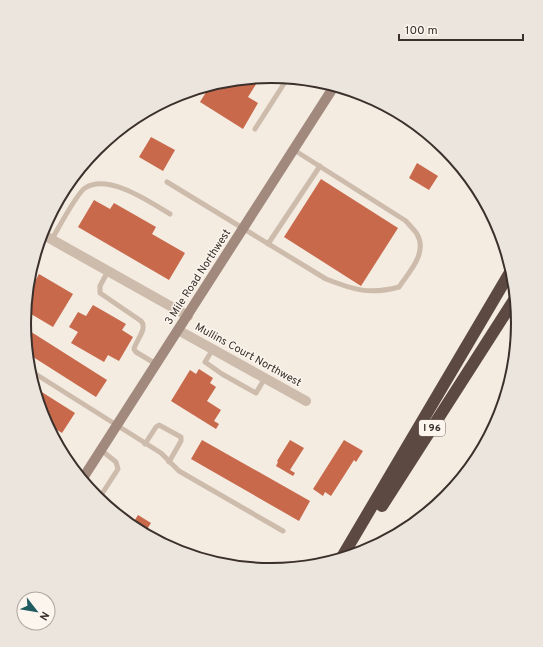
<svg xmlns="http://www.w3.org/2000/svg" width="543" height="647" viewBox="0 0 543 647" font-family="Overpass,sans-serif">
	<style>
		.building { fill: #c8694b }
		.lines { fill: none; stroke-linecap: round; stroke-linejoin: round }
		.lane { stroke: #cdbbac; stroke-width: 5 }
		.street { stroke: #cdbbac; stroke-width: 10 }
		.secondary { stroke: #a18a7d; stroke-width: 10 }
		.highway { stroke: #5c4a42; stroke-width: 12 }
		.labels { text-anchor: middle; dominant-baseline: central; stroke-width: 3; stroke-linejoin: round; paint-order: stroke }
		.shield { fill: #fbf5ee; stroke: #756b66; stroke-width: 1 }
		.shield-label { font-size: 10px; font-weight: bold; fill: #3b302b }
		.street-label { font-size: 11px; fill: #3b302b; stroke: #fbf5ee }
		.rim { fill: none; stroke: #3b302b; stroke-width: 2 }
	</style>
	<rect width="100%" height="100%" fill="#f4ebe1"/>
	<g class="building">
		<polygon points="260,78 248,97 258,103 243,129 200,102 208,89"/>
		<polygon points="151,137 175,150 163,171 139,157"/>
		<polygon points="417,163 438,176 429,190 409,178"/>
		<polygon points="321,179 398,228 361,286 284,237"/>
		<polygon points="94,200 110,209 114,203 156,227 152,234 185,253 169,280 78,227"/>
		<polygon points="39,274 73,294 53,327 26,311 31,289"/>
		<polygon points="93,305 126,324 122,330 133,337 119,361 108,355 104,362 71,343 78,332 69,327 78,312 86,316"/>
		<polygon points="25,328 107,380 96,397 30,355"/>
		<polygon points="199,369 213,378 210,383 216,387 207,401 221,410 214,421 219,424 216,429 171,401 190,370 196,374"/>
		<polygon points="36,382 40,385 37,389 75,413 62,433 46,423 43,418"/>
		<polygon points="202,440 310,501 299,521 191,459"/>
		<polygon points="290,440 304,448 290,470 295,473 293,476 276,466 278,462 277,461"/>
		<polygon points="344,440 363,451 356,462 354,460 331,496 325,492 323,496 313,489"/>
		<polygon points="138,515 151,523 146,531 133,523"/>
	</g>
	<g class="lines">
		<g class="lane">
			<polyline points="177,97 178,94"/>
			<polyline points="379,104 380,104"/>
			<polyline points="255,129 287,79"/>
			<path d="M167 182 326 279C354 290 370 295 399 287 409 272 428 253 417 234 414 229 409 225 406 221L294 150"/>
			<path d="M52 239C58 229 77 193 85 188 108 173 150 202 170 214"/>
			<polyline points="268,244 320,166"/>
			<path d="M108 271 100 286V293L141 321C148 329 136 340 134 349L136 352 156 364"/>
			<polyline points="213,349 205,362 222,374 256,393 265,378"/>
			<polyline points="34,373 161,453 179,471 283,531"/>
			<polyline points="145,444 156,427 159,425 181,437 181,441 169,462"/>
			<polyline points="98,500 118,469 116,462 101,450"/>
		</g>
		<g class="street">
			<polyline points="42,234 188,316"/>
			<polyline points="178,330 306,401"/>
		</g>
		<polyline class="secondary" points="83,478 333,88"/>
		<g class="highway">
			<polyline points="382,506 514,300"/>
			<polyline points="342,557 509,274"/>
		</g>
	</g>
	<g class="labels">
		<rect class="shield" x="419" y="420" width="26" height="16" rx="3"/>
		<g class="shield-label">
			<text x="432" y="428">I 96</text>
		</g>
		<g class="street-label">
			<text transform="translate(198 277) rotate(-57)">3 Mile Road Northwest</text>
			<text transform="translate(248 355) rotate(29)">Mullins Court Northwest</text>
		</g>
	</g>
	<path d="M0 0H543V647H0ZM31 323a240 240 0 1 1 480 0a240 240 0 1 1-480 0Z" fill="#ece5de" fill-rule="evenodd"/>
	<path class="rim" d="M31 323a240 240 0 1 1 480 0a240 240 0 1 1-480 0Z"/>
	<g transform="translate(36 611) rotate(121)"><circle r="19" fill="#fbf5ee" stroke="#aea6a0"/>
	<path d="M0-3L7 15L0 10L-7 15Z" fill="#1f5a5e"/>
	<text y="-6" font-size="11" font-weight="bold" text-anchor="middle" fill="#3b302b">N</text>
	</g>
	<path d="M399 34v6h124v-6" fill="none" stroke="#3b302b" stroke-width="2"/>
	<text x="405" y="34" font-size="12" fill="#3b302b" stroke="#fbf5ee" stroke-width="3" paint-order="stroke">100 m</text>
</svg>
